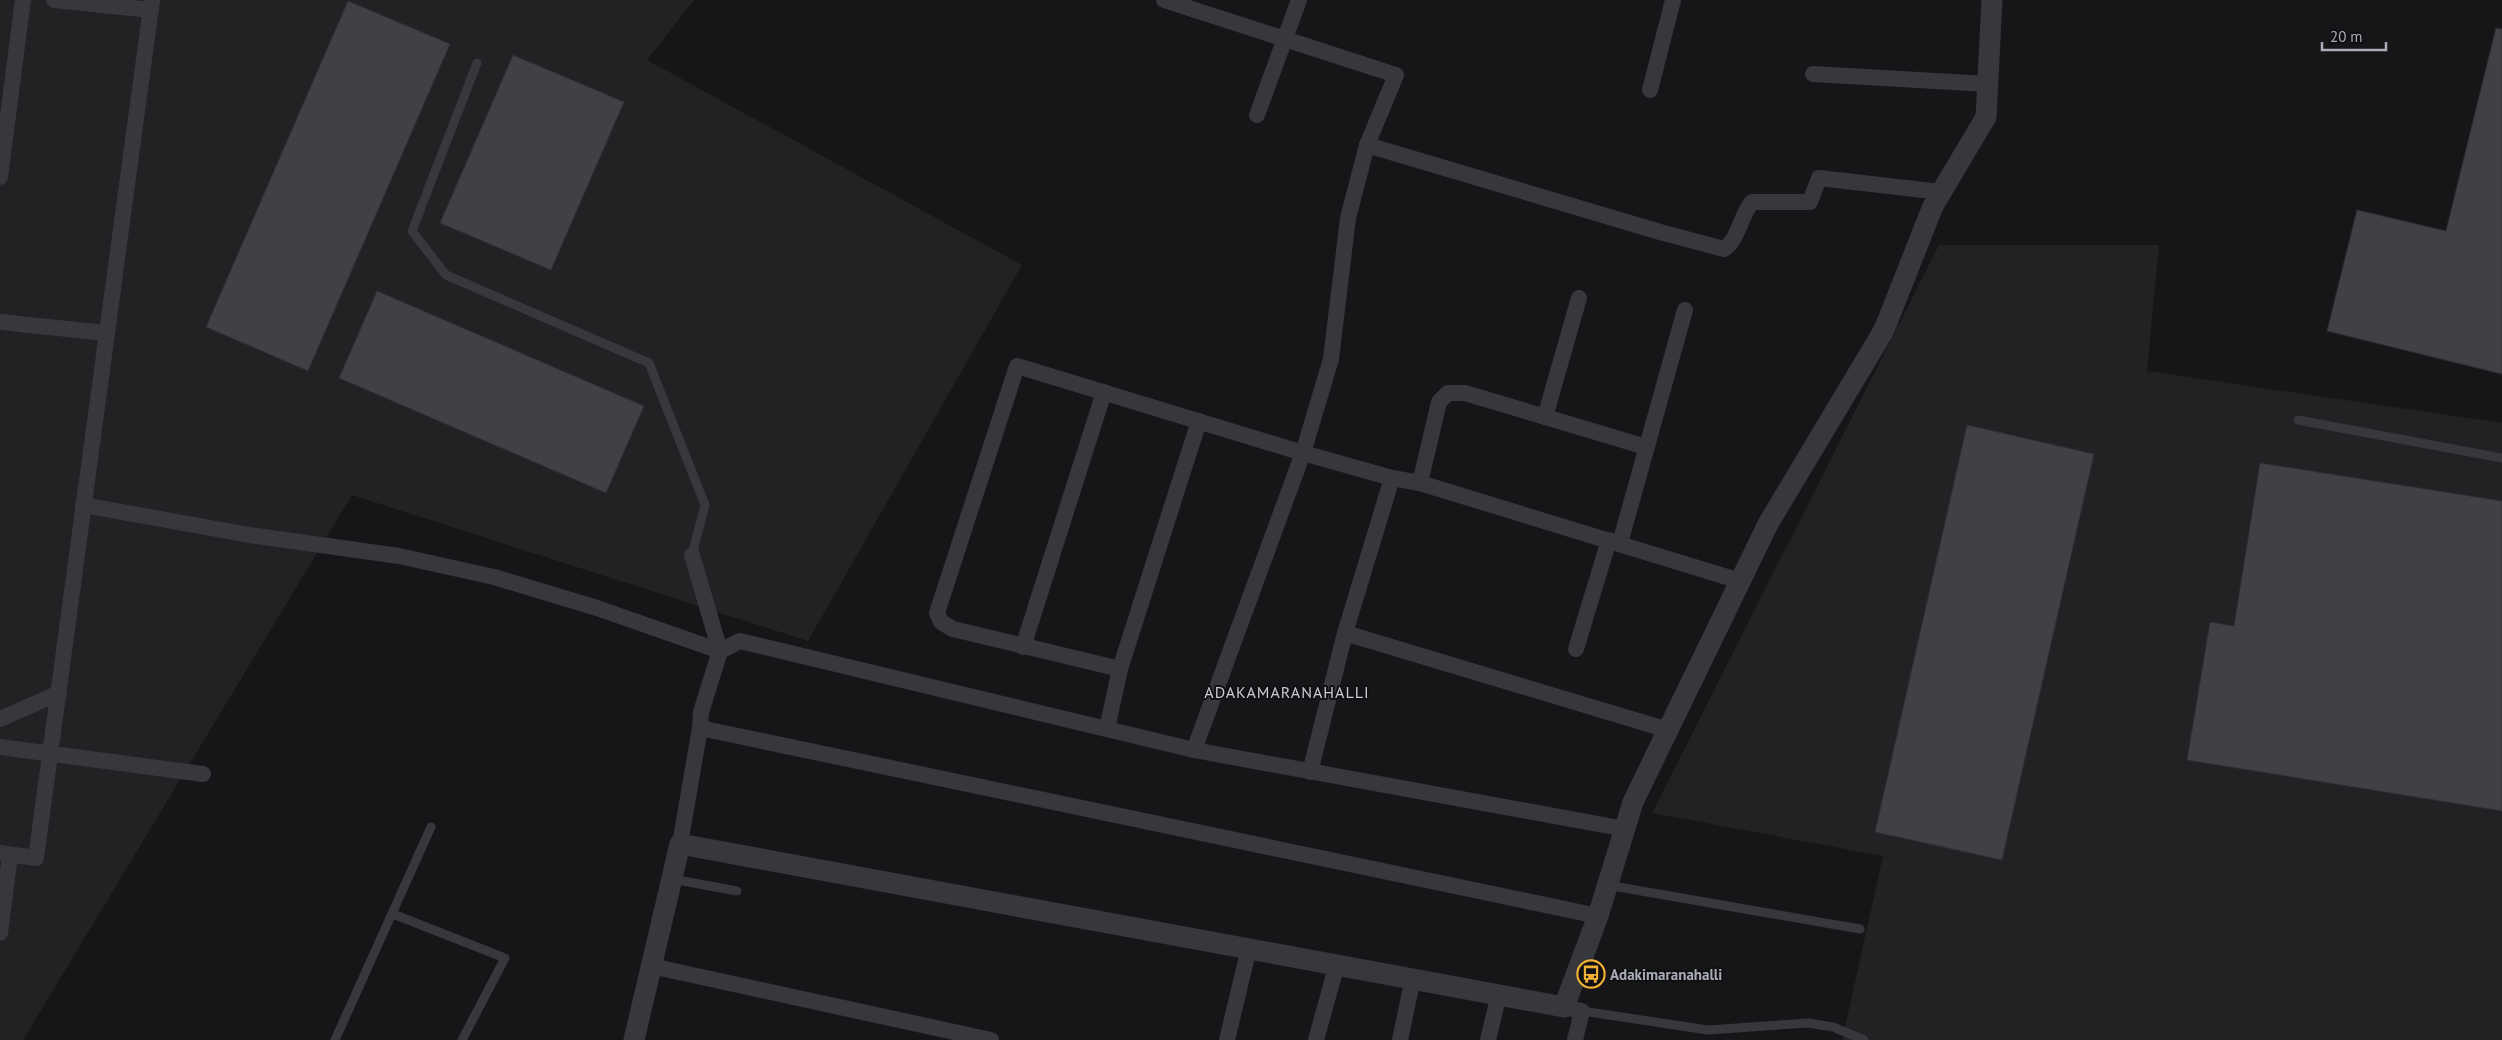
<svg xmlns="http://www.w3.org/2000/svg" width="2502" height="1040" viewBox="0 0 2502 1040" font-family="'PT Sans',sans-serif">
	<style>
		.built { fill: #222225 }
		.building { fill: #404145; stroke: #303034 }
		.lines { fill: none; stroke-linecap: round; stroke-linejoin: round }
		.service { stroke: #37383d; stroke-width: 9 }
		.minor { stroke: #37383d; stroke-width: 16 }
		.tertiary { stroke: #37383d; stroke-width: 21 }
		.labels { text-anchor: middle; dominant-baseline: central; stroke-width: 4; stroke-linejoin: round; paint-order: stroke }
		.poi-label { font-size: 15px; font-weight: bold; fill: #a8adb8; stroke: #111113; text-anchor: start }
		.neighbourhood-label { font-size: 16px; letter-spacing: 1px; fill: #c9ccd4; stroke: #111113 }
	</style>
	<rect width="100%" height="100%" fill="#161618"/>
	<g class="built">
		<polygon points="0,0 694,0 647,60 1022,265 808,641 352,495 23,1040 0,1040"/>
		<polygon points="1939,245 2159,245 2147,371 2502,423 2502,1040 1842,1040 1883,856 1652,813"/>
	</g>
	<g class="building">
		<polygon points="348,1 450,44 308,371 206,327"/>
		<polygon points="2496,28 2502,29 2502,374 2327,331 2357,210 2446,231"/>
		<polygon points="513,55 624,102 551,270 440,223"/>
		<polygon points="377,291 644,406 606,493 339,378"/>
		<polygon points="1967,425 2094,454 2002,860 1875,832"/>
		<polygon points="2260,463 2502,501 2502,811 2187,760 2210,622 2234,626"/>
	</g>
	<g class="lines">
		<g class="service">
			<polyline points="477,63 412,231 446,275 649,363 705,505 692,555"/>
			<polyline points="2298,420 2502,458"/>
			<polyline points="672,879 737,891"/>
			<polyline points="1607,885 1860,929"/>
			<polyline points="393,914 505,958 462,1040"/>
			<polyline points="1582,1011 1708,1030 1808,1023 1833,1027 1864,1040"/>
			<polyline points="335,1040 431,827"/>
		</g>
		<g class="minor">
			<polyline points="54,0 151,10"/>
			<polyline points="1164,0 1396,75 1367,145 1348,218 1331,359 1303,453 1194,750"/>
			<polyline points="1813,74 1988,84"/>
			<polyline points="1650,90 1673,0"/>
			<polyline points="1257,115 1299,0"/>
			<path d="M1367 145 1660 232 1724 249C1738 240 1741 215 1752 202H1810L1819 178 1941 192"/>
			<polyline points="0,177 23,0"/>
			<polyline points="0,322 106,333"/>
			<polyline points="1545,417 1579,298"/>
			<polyline points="1420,483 1439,402 1448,393 1465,393 1646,447"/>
			<polyline points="83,505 249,535 399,556 494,577 597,608 720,651"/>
			<polyline points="1620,543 1685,310"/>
			<polyline points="692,555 720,651"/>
			<polyline points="1345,633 1668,730"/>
			<polyline points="1023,647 1104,392"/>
			<polyline points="1576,649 1609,540"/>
			<polyline points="1120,669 953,629 941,622 937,613 1017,366 1303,453 1392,478 1420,483 1740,581"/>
			<polyline points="0,719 59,693"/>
			<polyline points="1107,729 1120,669 1199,421"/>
			<polyline points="0,747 203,774"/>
			<polyline points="1310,772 1345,633 1392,478"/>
			<polyline points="680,844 700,728"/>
			<polyline points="0,853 36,858 152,0"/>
			<polyline points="1598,916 700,728 701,712 720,651 740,641 1194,750 1625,829"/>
			<polyline points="0,933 10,855"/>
			<polyline points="651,966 991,1040"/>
			<polyline points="1564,1007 1582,1011 1575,1040"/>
			<polyline points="1227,1040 1249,948"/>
			<polyline points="1316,1040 1337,964"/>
			<polyline points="1400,1040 1413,978"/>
			<polyline points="1488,1040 1499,994"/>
		</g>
		<polyline class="tertiary" points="634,1040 680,844 1564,1007 1598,916 1633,802 1768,524 1884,330 1933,206 1986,117 1992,0"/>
	</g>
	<defs>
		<g id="bus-ring" transform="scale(1.4375)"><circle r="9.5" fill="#111113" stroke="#f2b134" stroke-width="1.5"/><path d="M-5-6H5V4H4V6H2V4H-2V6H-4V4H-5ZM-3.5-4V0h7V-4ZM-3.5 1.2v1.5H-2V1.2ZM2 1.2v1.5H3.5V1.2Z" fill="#f2b134"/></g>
	</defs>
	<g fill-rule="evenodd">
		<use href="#bus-ring" x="1591" y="974"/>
	</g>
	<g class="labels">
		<g class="poi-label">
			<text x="1610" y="974">Adakimaranahalli</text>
		</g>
		<g class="neighbourhood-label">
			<text x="1287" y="692">ADAKAMARANAHALLI</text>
		</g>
	</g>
	<path d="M2322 42v8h64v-8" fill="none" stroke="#a8adb8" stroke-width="2.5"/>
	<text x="2330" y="42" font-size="15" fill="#a8adb8" stroke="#111113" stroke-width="4" paint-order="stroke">20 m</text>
</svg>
